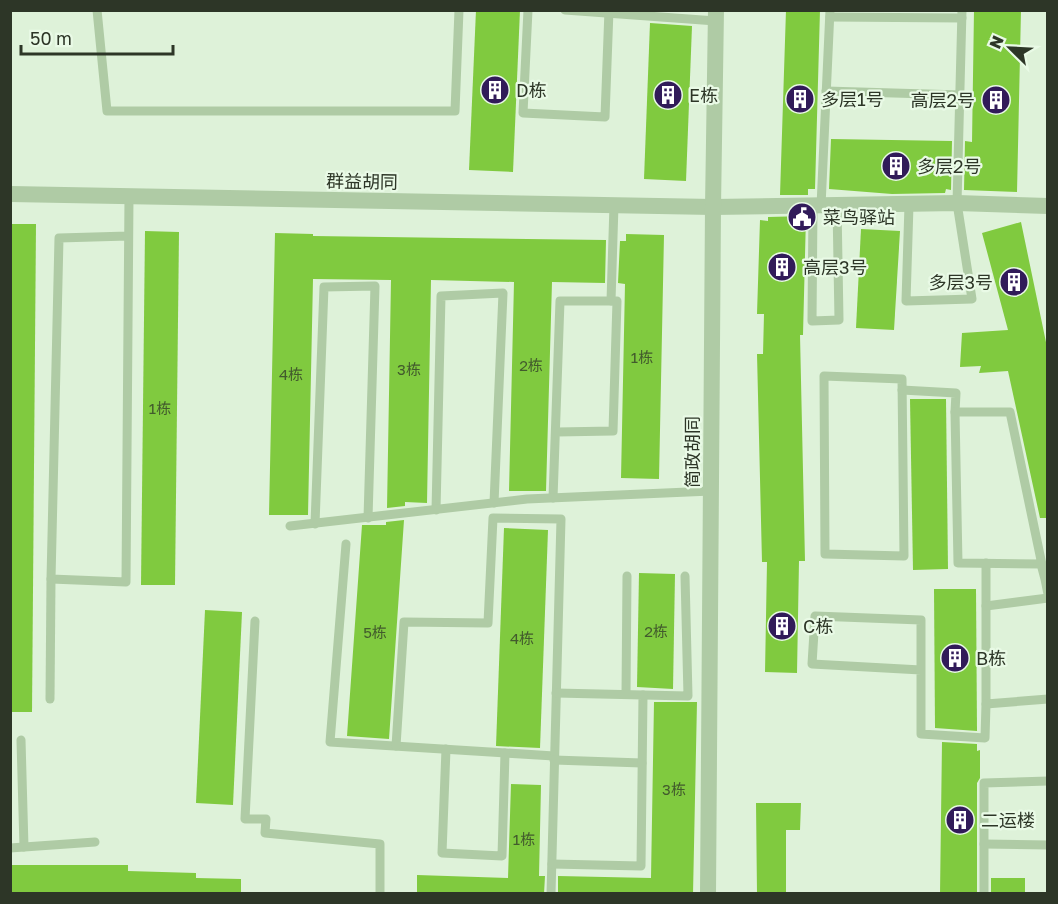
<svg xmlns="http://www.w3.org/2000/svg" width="1058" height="904" viewBox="0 0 1058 904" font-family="'Golos Text','Noto Sans SC',sans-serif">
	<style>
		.building { fill: #80ca3f }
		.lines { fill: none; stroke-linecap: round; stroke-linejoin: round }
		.service { stroke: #afcba5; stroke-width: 9 }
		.minor { stroke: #afcba5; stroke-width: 16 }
		.tertiary { stroke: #afcba5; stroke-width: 16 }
		.labels { text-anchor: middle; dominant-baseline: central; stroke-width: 4.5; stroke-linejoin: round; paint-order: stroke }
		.number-label { font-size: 15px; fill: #425b2d }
		.poi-label { font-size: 18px; fill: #2d3627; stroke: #e9fae6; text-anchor: start }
		.street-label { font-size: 18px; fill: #2d3627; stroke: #e9fae6 }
	</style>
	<rect width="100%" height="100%" fill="#def2d9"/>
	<g class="building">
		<polygon points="476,10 520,10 513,172 469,170"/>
		<polygon points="786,10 820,10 815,189 808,189 808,195 780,195"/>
		<polygon points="974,10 1021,10 1017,192 964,190 965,141 972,142"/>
		<polygon points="650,23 692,26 686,181 644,179"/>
		<polygon points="831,139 952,141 951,190 946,189 945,193 892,194 829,189"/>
		<polygon points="806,216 803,335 800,335 805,561 799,561 797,673 765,672 767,562 762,562 757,354 763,354 764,314 757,314 760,220 768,221 768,217"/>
		<polygon points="1021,222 1047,347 1047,518 1040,518 1008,371 979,373 981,366 960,367 962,333 1008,330 982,233"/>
		<polygon points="10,224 36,224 32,712 10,712"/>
		<polygon points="861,229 900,231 894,330 856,328"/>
		<polygon points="145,231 179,232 175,585 141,585"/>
		<polygon points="275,233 313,234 313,236 606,240 605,283 552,282 546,491 509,491 514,282 431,280 427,503 405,502 405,506 387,508 391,280 313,279 308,515 269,515"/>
		<polygon points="626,234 664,235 659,479 621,478 625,284 618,283 620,241 626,241"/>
		<polygon points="910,399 946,399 948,569 913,570"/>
		<polygon points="404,520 389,739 347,736 362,525 386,525 386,522"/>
		<polygon points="504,528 548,530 540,748 496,746"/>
		<polygon points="639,573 675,574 673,689 637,687"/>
		<polygon points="934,589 976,589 977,731 935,728"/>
		<polygon points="205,610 242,612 233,805 196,803"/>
		<polygon points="654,702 697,702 693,894 558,894 558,876 651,878"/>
		<polygon points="942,742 977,744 977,751 980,750 980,778 977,783 977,894 940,894"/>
		<polygon points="511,784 541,785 539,876 545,876 544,894 417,894 417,875 508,878"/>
		<polygon points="756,803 801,803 800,830 786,830 786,894 757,894"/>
		<polygon points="10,865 128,865 128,871 196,873 196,878 241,879 241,894 10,894"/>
		<rect x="991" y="878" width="34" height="16"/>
	</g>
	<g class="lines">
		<g class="service">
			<polyline points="97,10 107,111 455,111 459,10"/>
			<polyline points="528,10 523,113 605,117 609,10"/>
			<polyline points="565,10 716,21"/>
			<polyline points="830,17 962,18"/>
			<polyline points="826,91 961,95"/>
			<polyline points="909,205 906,301 972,299 957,203 962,10"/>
			<polyline points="813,206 812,321 839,320 837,206"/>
			<polyline points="821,206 830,10"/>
			<polyline points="128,236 59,238 51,579 126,582 129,196"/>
			<polyline points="611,301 614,205"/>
			<polygon points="824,376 902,379 904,556 825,554"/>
			<polyline points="902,390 956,393 955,412"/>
			<polyline points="553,498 560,301 617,301 613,431 557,432"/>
			<polyline points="436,510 441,296 503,293 494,503"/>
			<polyline points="315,524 324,287 375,286 368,518"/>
			<polyline points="290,526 527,499 711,491"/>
			<polyline points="346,544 330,742 554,756"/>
			<polyline points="986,563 986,704 1048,699"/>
			<polyline points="1048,579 1045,579 1041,564 958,563 955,412 1010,412 1045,579 1048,594"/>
			<polyline points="986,606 1048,598"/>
			<polyline points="255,621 245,819 266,819 265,833 380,844 380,894"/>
			<polyline points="921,670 812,664 815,616 921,620 921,734 985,738 986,704"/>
			<polyline points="626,694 627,576"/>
			<polyline points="643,695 688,696 685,576"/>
			<polyline points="50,699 51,579"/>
			<polyline points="21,740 24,847"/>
			<polyline points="396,746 404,622 488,623 493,518 561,519 551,894"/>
			<polyline points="446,749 442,853 502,856 505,753"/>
			<polyline points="554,760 642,763"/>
			<polyline points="984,844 1048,845"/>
			<polyline points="10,848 95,842"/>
			<polyline points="552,864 641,866 643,695 556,693"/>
			<polyline points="984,894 984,783 1048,781"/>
		</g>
		<polyline class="minor" points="713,207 957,203 1048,206"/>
		<g class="tertiary">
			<polyline points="10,194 713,207"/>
			<polyline points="708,894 713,207 716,10"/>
		</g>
	</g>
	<defs>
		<g id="building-disc" transform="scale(1.5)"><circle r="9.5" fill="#311b59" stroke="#e9fae6"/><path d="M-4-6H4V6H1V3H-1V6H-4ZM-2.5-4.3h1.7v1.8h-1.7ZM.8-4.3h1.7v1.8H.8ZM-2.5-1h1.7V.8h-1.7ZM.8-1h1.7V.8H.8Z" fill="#fff"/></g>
		<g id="civic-disc" transform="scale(1.5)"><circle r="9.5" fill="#311b59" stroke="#e9fae6"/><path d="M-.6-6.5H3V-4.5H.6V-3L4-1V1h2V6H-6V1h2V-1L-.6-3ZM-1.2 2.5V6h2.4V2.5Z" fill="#fff"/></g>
	</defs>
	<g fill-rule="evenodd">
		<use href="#building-disc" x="495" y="90"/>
		<use href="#building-disc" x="668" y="95"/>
		<use href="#building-disc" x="800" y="99"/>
		<use href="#building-disc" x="996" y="100"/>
		<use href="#building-disc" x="896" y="166"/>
		<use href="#civic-disc" x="802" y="217"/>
		<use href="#building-disc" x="782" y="267"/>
		<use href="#building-disc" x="1014" y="282"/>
		<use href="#building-disc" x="782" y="626"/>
		<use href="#building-disc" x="955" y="658"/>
		<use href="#building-disc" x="960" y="820"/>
	</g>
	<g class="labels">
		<g class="number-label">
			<text x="642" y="357">1栋</text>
			<text x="531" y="365">2栋</text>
			<text x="409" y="369">3栋</text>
			<text x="291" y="374">4栋</text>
			<text x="160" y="408">1栋</text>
			<text x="656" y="631">2栋</text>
			<text x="375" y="632">5栋</text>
			<text x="522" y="638">4栋</text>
			<text x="674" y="789">3栋</text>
			<text x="524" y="839">1栋</text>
		</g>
		<g class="poi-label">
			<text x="516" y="90">D栋</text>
			<text x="689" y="95">E栋</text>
			<text x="821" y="99">多层1号</text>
			<text x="975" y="100" text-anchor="end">高层2号</text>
			<text x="917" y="166">多层2号</text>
			<text x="823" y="217">菜鸟驿站</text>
			<text x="803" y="267">高层3号</text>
			<text x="993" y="282" text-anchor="end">多层3号</text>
			<text x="803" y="626">C栋</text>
			<text x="976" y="658">B栋</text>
			<text x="981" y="820">二运楼</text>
		</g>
		<g class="street-label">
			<text transform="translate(362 181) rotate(1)">群益胡同</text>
			<text transform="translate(692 452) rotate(-90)">简政胡同</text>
		</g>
	</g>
	<rect width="1058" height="904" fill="none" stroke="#2d3627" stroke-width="24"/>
	<g transform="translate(1010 48) rotate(294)" stroke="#e9fae6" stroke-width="4.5" paint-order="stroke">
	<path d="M0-4.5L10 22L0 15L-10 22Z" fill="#2d3627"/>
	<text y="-9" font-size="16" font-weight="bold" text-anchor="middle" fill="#2d3627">N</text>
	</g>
	<path d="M21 45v9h152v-9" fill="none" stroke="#2d3627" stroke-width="3"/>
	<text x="30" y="45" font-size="18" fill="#2d3627" stroke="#e9fae6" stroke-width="4.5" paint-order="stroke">50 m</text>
</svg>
